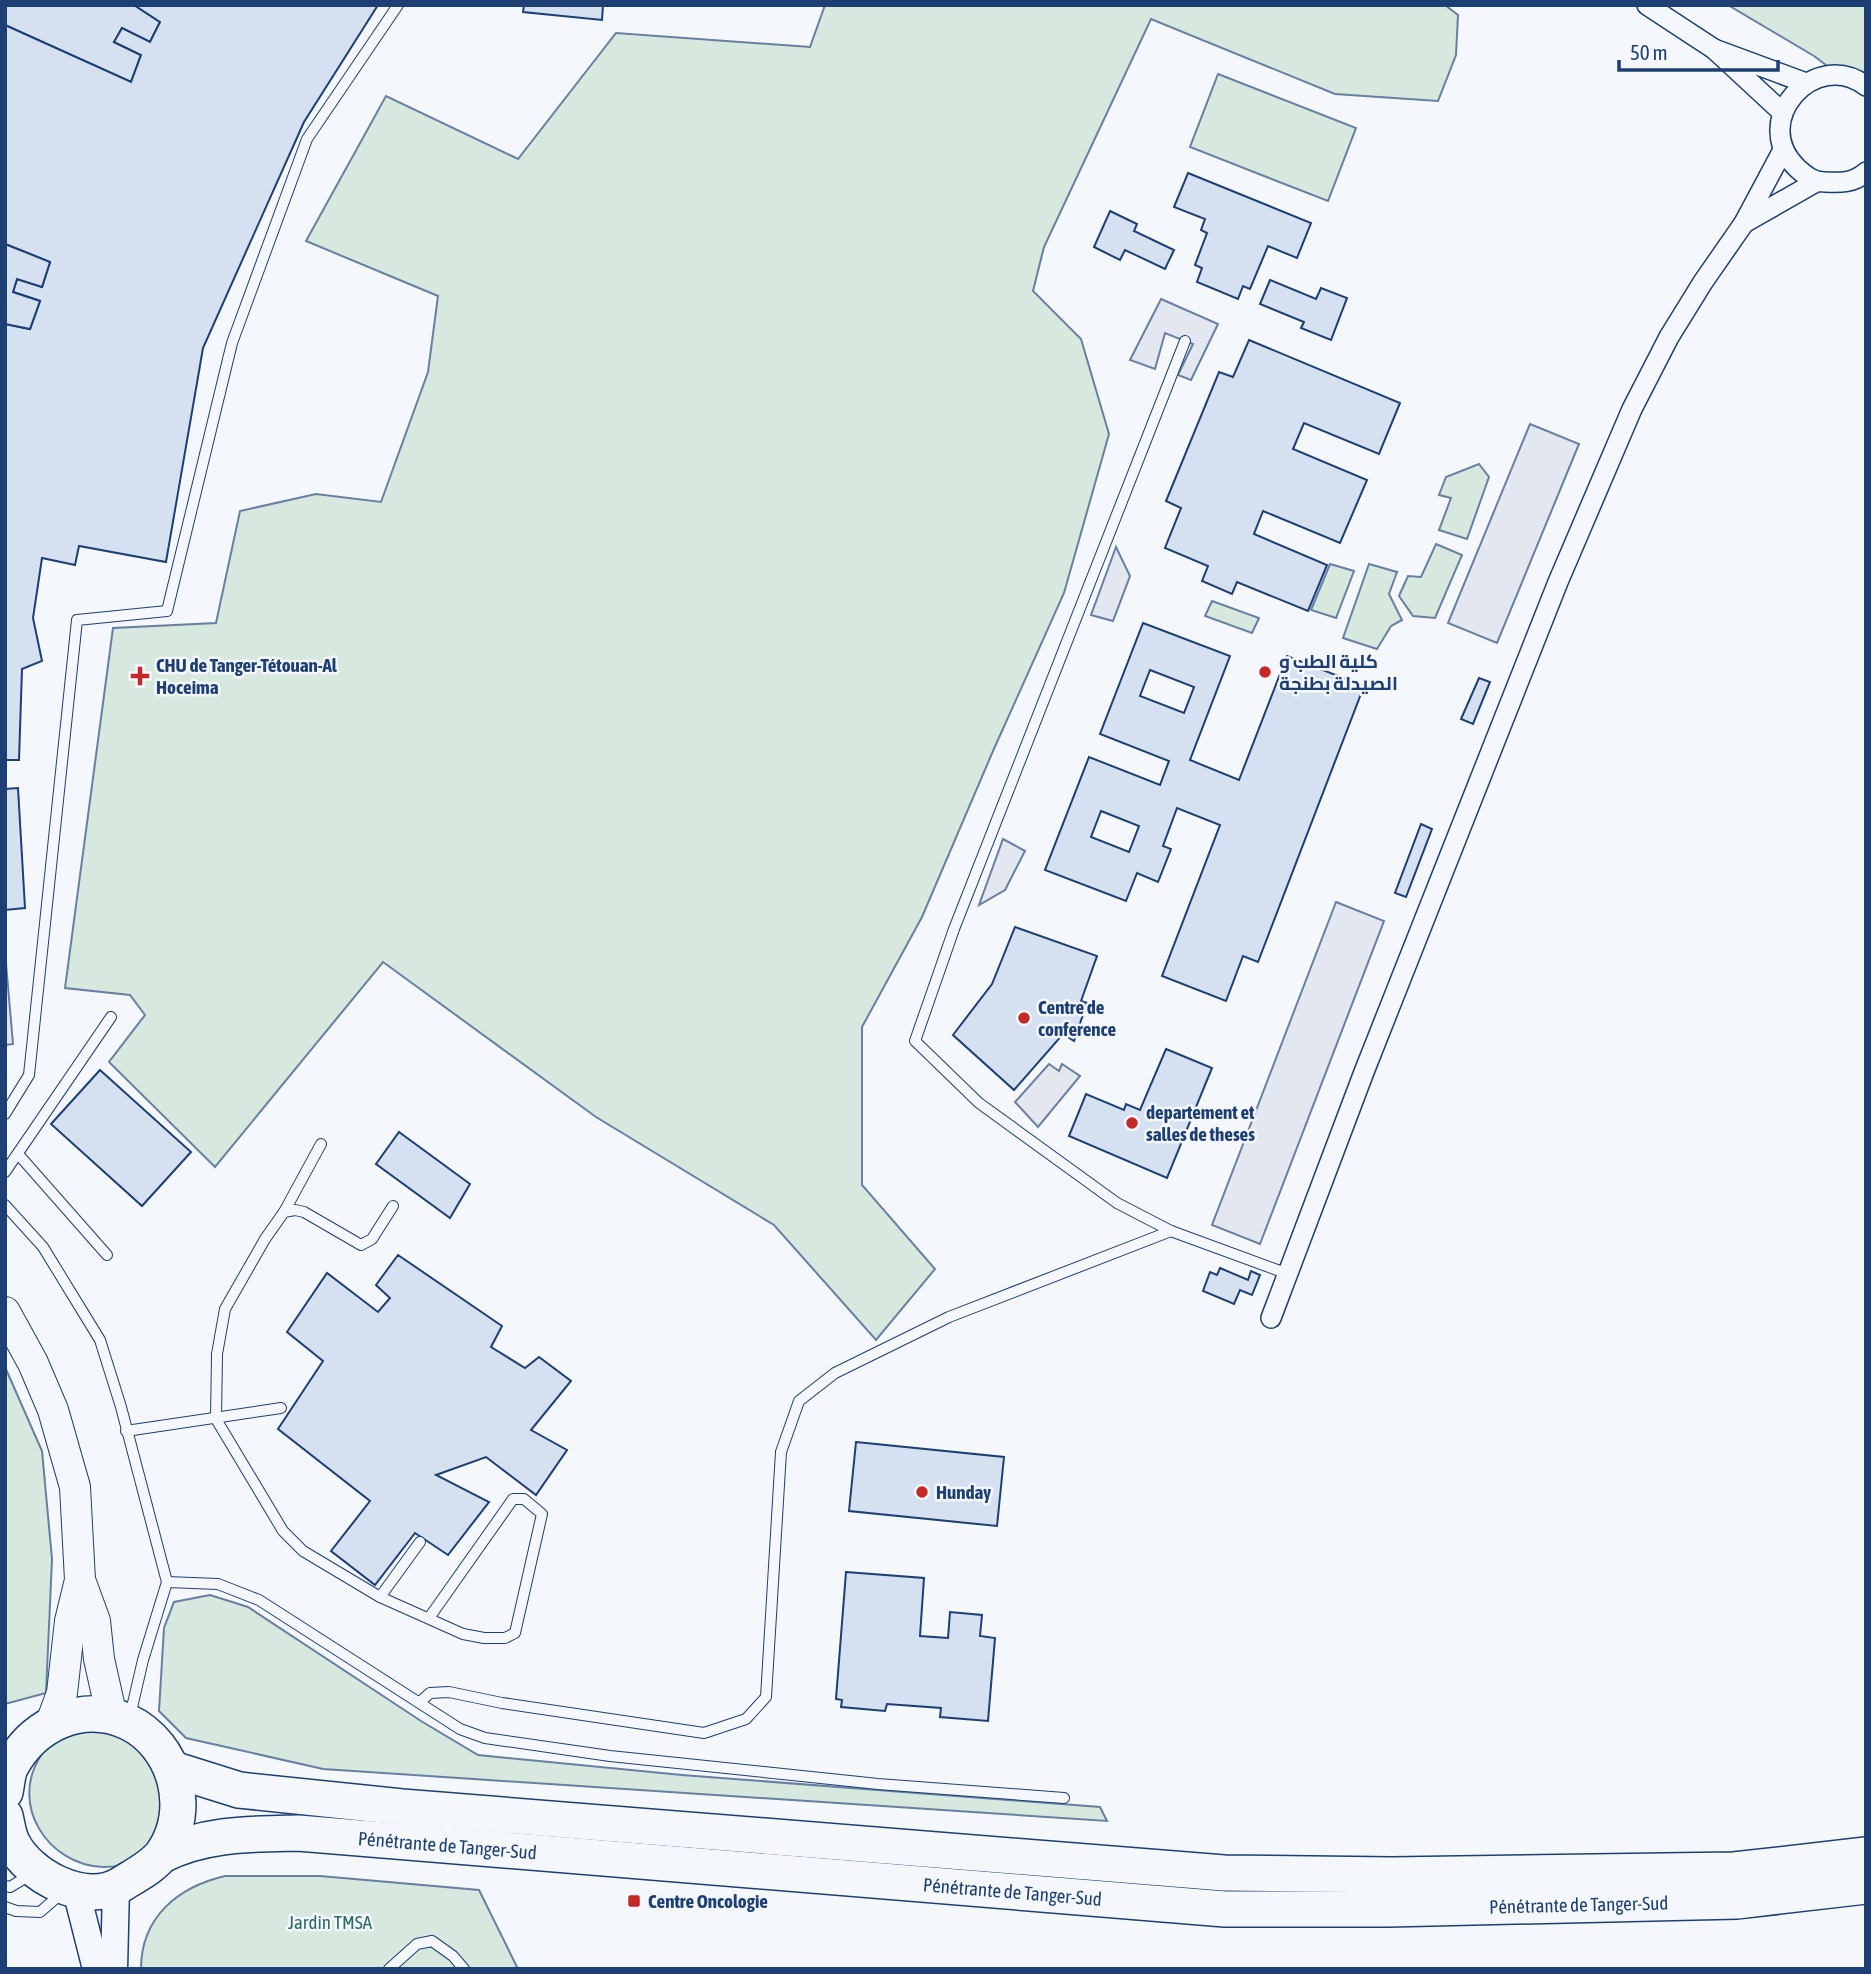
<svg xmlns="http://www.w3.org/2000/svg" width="1871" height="1974" viewBox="0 0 1871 1974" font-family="'Asap Condensed',Cairo,sans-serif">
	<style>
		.green { fill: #d7e8df; stroke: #687fa3; stroke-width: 2 }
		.parking { fill: #e3e8f0; stroke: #687fa3; stroke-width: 2 }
		.building { fill: #d5e0f0; stroke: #1d3f73; stroke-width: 2; fill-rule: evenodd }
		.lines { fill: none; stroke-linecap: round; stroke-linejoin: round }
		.lane-casing { stroke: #1d3f73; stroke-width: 12 }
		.street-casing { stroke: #1d3f73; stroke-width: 22 }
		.secondary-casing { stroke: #1d3f73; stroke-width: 29 }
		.primary-casing { stroke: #1d3f73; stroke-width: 32 }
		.highway-casing { stroke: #1d3f73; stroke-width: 38 }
		.lane { stroke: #f4f7fb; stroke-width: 10 }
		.street { stroke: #f4f7fb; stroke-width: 19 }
		.secondary { stroke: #f4f7fb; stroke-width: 26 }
		.primary { stroke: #f4f7fb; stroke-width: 30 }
		.highway { stroke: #f4f7fb; stroke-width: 35 }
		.poi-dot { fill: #c62828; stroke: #f4f7fb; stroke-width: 2.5 }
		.labels { text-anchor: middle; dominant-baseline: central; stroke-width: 5; stroke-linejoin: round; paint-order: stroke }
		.poi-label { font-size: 19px; font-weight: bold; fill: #1d3f73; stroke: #f4f7fb; text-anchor: start }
		.street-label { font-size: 19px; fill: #1d3f73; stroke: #f4f7fb }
		.park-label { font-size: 19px; fill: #2c6c60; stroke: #f4f7fb }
	</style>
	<rect width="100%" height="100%" fill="#f4f7fb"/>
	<g class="green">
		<polygon points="825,5 1445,5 1458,15 1456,55 1438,101 1335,94 1151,19 1044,247 1033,291 1081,339 1109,434 1064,593 993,751 922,917 862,1027 862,1185 935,1269 876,1340 774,1225 596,1117 383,962 215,1167 109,1062 145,1015 130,995 65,988 113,628 216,623 240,511 316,494 381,502 428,372 438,296 306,241 386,96 518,159 616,33 810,47"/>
		<polygon points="1728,5 1866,5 1866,95 1814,56"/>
		<polygon points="1218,74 1356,128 1328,201 1190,147"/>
		<polygon points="1479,464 1489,477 1467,539 1439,530 1451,498 1439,495 1446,477"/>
		<polygon points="1436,544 1462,555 1435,618 1413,616 1399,596 1408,576 1421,577"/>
		<polygon points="1330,564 1354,571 1336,618 1311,610"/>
		<polygon points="1369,564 1397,572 1389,594 1402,620 1391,626 1377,649 1343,638"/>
		<polygon points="1212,601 1259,618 1252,633 1205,616"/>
		<polygon points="5,1367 42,1451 52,1559 46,1693 5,1704"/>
		<polygon points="210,1595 248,1607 421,1721 478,1755 682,1775 1100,1807 1107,1821 323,1769 186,1738 159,1711 164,1628 174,1602"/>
		<path d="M81 1726 151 1742 166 1829C156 1839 146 1852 134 1860 126 1865 113 1867 103 1867 47 1865 8 1803 42 1754 52 1740 66 1733 81 1726Z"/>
		<path d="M225 1876H320L479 1890 518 1969H141C141 1917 178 1887 225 1876Z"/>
	</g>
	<g class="parking">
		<polygon points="1161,299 1218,324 1191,380 1178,375 1193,344 1165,333 1155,369 1130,360"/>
		<polygon points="1530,424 1579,444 1497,643 1448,623"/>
		<polygon points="1116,547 1130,576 1113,621 1091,615"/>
		<polygon points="1003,839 1025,851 1005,890 979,905"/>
		<polygon points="1336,902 1384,921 1260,1244 1212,1225"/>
		<polygon points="5,952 13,1044 5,1045"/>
		<polygon points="1049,1064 1059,1071 1062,1064 1080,1076 1038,1127 1015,1102"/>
	</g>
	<g class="building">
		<polygon points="5,5 134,5 160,22 150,42 122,28 114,42 141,55 131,82 5,25"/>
		<polygon points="134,5 378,5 304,122 203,348 166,562 79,546 75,565 42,558 33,618 42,661 22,669 19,760 5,760 5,324 30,329 40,301 13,292 17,279 42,287 50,262 5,244 5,25 131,82 141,55 114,42 122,28 150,42 160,22"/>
		<polygon points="524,5 603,5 602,20 523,12"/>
		<polygon points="1188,173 1311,223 1297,258 1268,246 1250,289 1243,286 1238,299 1197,282 1202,268 1195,265 1207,233 1201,230 1205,219 1174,207"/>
		<polygon points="1110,211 1137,224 1134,231 1174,250 1165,269 1125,250 1120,260 1094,247"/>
		<polygon points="5,244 50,262 42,287 17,279 13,292 40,301 30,329 5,324"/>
		<polygon points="1270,280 1316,299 1321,288 1347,298 1331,340 1301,328 1304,322 1260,304"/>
		<polygon points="1249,340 1400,403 1379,454 1304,423 1293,449 1367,480 1340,543 1263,511 1254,534 1327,565 1308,611 1237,582 1232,594 1202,581 1208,566 1165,548 1181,508 1166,501 1219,372 1233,377"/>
		<path d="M1143 623 1230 656 1190 760 1239 780 1287 656 1364 686 1258 962 1243 956 1226 1001 1162 976 1220 825 1177 808 1163 846 1171 849 1158 882 1137 873 1126 901 1045 870 1089 757 1160 785 1169 761 1100 734ZM1150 670 1194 687 1184 713 1140 696ZM1101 811 1139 826 1129 852 1091 837Z"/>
		<polygon points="1479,678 1490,682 1473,724 1461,719"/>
		<polygon points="18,788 25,908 5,910 5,789"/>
		<polygon points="1421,824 1432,829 1406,897 1395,893"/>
		<polygon points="1015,927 1097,956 1081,1001 1087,1003 1074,1041 1063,1034 1014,1090 953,1035 992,984"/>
		<polygon points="1166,1049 1212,1068 1167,1178 1069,1136 1086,1094 1124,1110 1126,1104 1140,1110"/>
		<polygon points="100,1070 191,1152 142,1206 51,1124"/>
		<polygon points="399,1132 470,1184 450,1218 376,1164"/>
		<polygon points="398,1255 502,1326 491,1347 525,1368 539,1357 571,1381 531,1430 567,1450 536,1495 486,1457 436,1475 489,1502 448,1555 415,1533 375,1585 331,1551 370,1501 278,1429 323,1361 287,1332 327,1273 378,1312 390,1298 376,1285"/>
		<polygon points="1220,1268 1248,1280 1251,1271 1260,1275 1252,1295 1240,1290 1234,1304 1203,1291 1210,1272 1217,1275"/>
		<polygon points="856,1442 1004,1457 997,1526 849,1511"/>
		<polygon points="846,1572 924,1578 920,1636 948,1638 950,1612 982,1615 980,1636 995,1638 988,1721 940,1717 941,1708 887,1704 885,1711 841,1707 842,1700 836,1699"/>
	</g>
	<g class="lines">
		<g class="lane-casing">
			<g id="lane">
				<polyline points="1185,341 954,929 915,1041 979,1103 1117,1203 1171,1231 1288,1274"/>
				<polyline points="5,1114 29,1075 77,620 167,611 232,343 307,139 398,5"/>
				<polyline points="18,1154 107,1255"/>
				<polyline points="5,1172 111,1017"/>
				<polyline points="5,1205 43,1247 100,1340 121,1407 167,1582 143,1660 130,1716"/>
				<polyline points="393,1206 372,1239 361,1245 304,1212 295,1210 284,1212 265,1239 225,1309 217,1354 216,1419 283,1531 303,1551 380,1597 463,1634 484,1638 505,1638 515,1633 542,1514 524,1499 513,1499 429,1618"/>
				<polyline points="284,1212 321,1144"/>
				<polyline points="126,1431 281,1408"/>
				<polyline points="167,1582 218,1584 259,1600 460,1729 485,1738 610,1756 878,1784 1064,1798"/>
				<polyline points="380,1597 420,1542"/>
				<polyline points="420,1702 430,1693 449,1692 502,1703 704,1733 746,1719 766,1697 781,1452 799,1401 835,1373 949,1317 1171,1231"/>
				<polyline points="5,1886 10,1887 30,1875"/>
				<polyline points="5,1907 16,1911 40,1912 63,1892"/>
				<polyline points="389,1969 417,1944 432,1941 453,1956 464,1969"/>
			</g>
		</g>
		<g class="street-casing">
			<g id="street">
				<polyline points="1647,5 1714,49"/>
				<path d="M1866 86C1815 47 1748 121 1797 168 1806 176 1813 182 1825 182 1840 183 1854 183 1866 172"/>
				<polyline points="1782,112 1714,49 1806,83"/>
				<polyline points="1744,223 1816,182"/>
				<polyline points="1271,1318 1364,1072 1558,582 1632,409 1669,337 1703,282 1744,223 1783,150"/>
			</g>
		</g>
		<g class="secondary-casing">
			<g id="secondary">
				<polyline points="76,1890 96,1969"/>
				<polyline points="114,1969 116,1887"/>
			</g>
		</g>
		<g class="primary-casing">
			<g id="primary">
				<polyline points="5,1312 33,1363 53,1410 75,1487 80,1580 70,1621 62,1693 51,1723"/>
				<polyline points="80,1580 95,1621 99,1659 112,1717"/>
			</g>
		</g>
		<g class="highway-casing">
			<g id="highway">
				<polyline points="172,1769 239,1790 402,1807 1224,1873 1392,1875 1734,1870 1866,1855"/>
				<path d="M5 1792C7 1784 7 1773 11 1766 34 1724 82 1701 128 1722 176 1745 193 1810 163 1853 153 1867 134 1876 120 1885 85 1906 28 1876 12 1842 8 1834 7 1824 5 1816"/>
				<path id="s1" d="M162 1855C205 1833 252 1834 298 1833L1225 1909H1389L1737 1901 1866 1886"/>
			</g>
		</g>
		<use href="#lane" class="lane"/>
		<use href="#street" class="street"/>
		<use href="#secondary" class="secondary"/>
		<use href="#primary" class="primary"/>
		<use href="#highway" class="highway"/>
	</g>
	<g class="poi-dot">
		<circle cx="1265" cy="672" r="7"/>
		<path d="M136.5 665.5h7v7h7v7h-7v7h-7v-7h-7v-7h7z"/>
		<circle cx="1024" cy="1018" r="7"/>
		<circle cx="1132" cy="1123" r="7"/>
		<circle cx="922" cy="1492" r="7"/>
		<rect x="627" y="1894" width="14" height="14" rx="3.5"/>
	</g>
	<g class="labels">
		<g class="poi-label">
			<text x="1279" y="661">كلية الطب و<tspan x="1279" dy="22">الصيدلة بطنجة</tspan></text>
			<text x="156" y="665">CHU de Tanger-Tétouan-Al<tspan x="156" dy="22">Hoceima</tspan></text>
			<text x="1038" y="1007">Centre de<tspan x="1038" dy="22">conference</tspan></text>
			<text x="1146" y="1112">departement et<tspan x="1146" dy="22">salles de theses</tspan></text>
			<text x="936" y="1492">Hunday</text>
			<text x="648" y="1901">Centre Oncologie</text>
		</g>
		<g class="street-label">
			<text stroke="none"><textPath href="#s1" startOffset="289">Pénétrante de Tanger-Sud</textPath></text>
			<text stroke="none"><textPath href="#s1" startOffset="856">Pénétrante de Tanger-Sud</textPath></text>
			<text stroke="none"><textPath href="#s1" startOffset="1423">Pénétrante de Tanger-Sud</textPath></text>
		</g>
		<g class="park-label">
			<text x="330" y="1922">Jardin TMSA</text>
		</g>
	</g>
	<rect width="1871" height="1974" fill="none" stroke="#1d3f73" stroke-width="14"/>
	<path d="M1619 60v10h159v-10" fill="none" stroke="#1d3f73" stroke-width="3.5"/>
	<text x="1630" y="60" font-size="21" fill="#1d3f73" stroke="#f4f7fb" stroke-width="5" paint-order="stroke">50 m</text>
</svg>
